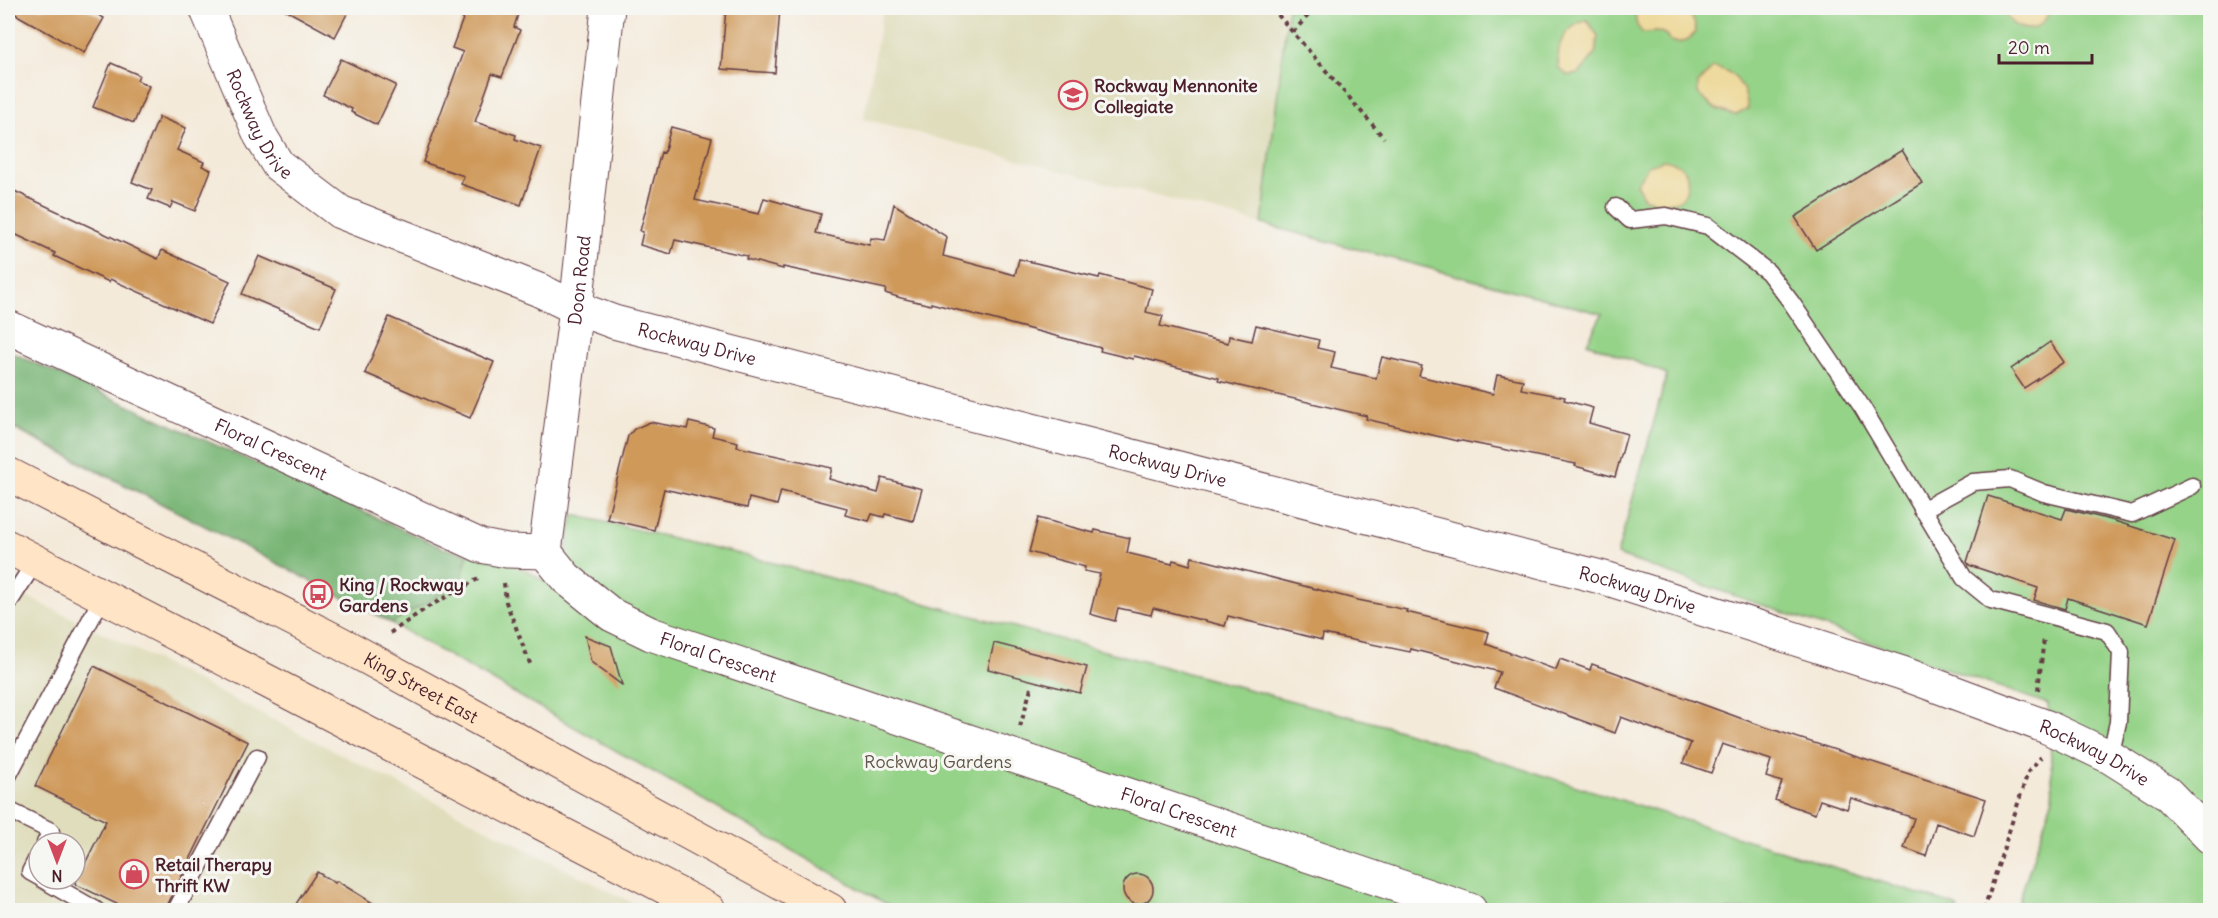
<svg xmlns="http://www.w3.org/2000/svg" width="2218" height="918" viewBox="0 0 2218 918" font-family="Delius,sans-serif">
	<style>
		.built { fill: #dfddbb; fill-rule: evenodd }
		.green { fill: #95d388; stroke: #70795a; stroke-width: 1.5 }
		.forest { fill: #78b574; stroke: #616a50; stroke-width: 1.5 }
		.sand { fill: #eeda9e; stroke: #9c7c64; stroke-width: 1.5 }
		.building { fill: #cf995a }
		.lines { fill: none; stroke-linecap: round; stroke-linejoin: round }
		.service-casing { stroke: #643d45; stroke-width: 19 }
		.minor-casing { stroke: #643d45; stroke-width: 35 }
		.secondary-casing { stroke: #643d45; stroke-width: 35 }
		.path { stroke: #643d45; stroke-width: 4; stroke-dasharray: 4.5 4.5; stroke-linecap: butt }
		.service { stroke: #fff; stroke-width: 16 }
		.minor { stroke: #fff; stroke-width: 33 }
		.secondary { stroke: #ffe4c6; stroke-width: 33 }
		.labels { text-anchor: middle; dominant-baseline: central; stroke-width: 6; stroke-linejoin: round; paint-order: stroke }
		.poi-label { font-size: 18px; font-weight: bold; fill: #4a1f2b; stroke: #f6f6f2; text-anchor: start }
		.street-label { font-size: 18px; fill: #4a1f2b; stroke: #f6f6f2 }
		.park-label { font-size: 18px; fill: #605547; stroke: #f6f6f2 }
	</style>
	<rect width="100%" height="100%" fill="#f6f6f2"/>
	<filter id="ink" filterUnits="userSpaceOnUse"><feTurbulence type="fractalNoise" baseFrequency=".0167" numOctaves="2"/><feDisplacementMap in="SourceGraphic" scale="12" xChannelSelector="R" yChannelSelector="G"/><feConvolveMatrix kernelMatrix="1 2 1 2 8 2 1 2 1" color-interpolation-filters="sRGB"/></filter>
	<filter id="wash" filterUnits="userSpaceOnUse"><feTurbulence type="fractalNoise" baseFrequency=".008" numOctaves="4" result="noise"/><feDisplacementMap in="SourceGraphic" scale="24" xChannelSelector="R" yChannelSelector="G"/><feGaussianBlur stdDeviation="1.35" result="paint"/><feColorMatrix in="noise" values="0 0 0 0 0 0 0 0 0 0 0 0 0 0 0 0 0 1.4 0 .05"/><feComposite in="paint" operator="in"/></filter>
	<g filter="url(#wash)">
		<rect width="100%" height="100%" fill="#f4eada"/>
		<g class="built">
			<polygon points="883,8 1288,8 1262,224 864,119"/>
			<path d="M8 588 97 630 646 910H8ZM39 843H75V879H39Z"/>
		</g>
		<g class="green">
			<polygon points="1288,8 2210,8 2210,910 2016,910 2053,797 2048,704 1617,555 1667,374 1587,343 1602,314 1262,224"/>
			<polygon points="8,351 443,548 517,565 557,589 574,515 587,518 736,553 1390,727 1957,906 1959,910 897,910 345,597 8,426"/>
		</g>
		<polygon class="forest" points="8,351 443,548 468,554 460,583 392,623 8,424"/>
		<g class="sand">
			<path d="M1643 8C1666 8 1694 1 1696 32 1689 40 1680 46 1669 40 1665 28 1653 33 1643 33 1636 26 1635 22 1636 12Z"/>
			<path d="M2004 8H2051C2048 14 2046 20 2041 24 2026 36 2006 24 2004 8Z"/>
			<path d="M1587 20 1598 36 1595 54 1579 74 1567 75 1559 68C1555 45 1564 27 1587 20Z"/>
			<path d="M1713 67C1735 70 1746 87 1748 109L1736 115C1719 112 1709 106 1698 93V84Z"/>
			<path d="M1663 160C1669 161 1676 162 1681 166 1692 175 1689 199 1674 202 1664 204 1655 201 1645 199L1636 184 1649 165Z"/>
		</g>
		<g id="blocks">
			<g class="building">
				<polygon points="8,8 85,8 104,18 84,53 8,10"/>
				<polygon points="282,8 350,8 335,37"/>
				<polygon points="467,8 520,8 514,27 520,30 502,77 492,74 475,122 516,135 515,139 541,148 521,205 461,184 464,176 423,162 463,52 452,48"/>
				<polygon points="726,8 780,8 775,73 721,69"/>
				<polygon points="341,59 396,85 377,125 351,112 352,109 323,95"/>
				<polygon points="111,63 139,75 137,80 149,86 134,123 93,107"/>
				<polygon points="159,117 186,128 177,150 204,162 202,166 211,170 195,211 173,202 170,208 148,199 152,190 132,182"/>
				<polygon points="671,127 712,138 695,200 759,214 764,198 821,214 816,233 869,245 871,238 885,240 894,204 947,237 943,256 1015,275 1019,259 1099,278 1100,275 1152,289 1146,312 1163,316 1160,326 1228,343 1229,336 1252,341 1256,325 1319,340 1317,348 1335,352 1331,368 1376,378 1382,357 1422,366 1419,376 1493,394 1497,375 1523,380 1521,389 1565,397 1564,400 1593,408 1589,423 1627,434 1615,477 1575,466 1576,464 1457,440 1457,441 1366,419 1367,416 1218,381 1219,378 1134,356 1133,359 1100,351 1101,348 931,303 931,305 901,298 885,293 886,289 783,267 783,269 746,259 747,256 675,240 671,254 640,245 643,232 640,231 661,152 664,153"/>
				<polygon points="1902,150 1922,183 1816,250 1795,217"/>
				<polygon points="8,188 158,259 162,250 230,281 210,324 110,279 109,282 54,256 55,253 8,231"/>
				<polygon points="259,256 336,289 320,327 242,294"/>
				<polygon points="389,317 494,362 470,418 365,373"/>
				<polygon points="2050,342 2064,362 2024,388 2011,369"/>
				<polygon points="650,422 687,429 689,422 714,428 712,436 738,442 737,447 832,468 829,479 878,493 882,478 922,489 913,521 885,514 884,517 872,514 869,521 845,515 847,508 781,491 777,505 749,498 747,508 664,489 654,530 607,519 628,436 634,429"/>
				<polygon points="1988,496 2062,519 2066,509 2111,520 2175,540 2148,624 2068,598 2065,609 2034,600 2038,588 1969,565 1967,562"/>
				<polygon points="1038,518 1094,533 1095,530 1130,538 1127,553 1172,564 1173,560 1190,565 1192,557 1358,600 1407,610 1406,612 1489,632 1486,644 1556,670 1560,659 1590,670 1592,664 1762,726 1986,799 1974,836 1936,823 1926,856 1904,848 1914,818 1851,798 1847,809 1820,800 1815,814 1775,800 1782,782 1766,777 1771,760 1722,744 1711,773 1683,763 1691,743 1621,717 1615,733 1494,688 1500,672 1411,649 1410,652 1323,634 1322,640 1228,616 1225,626 1153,608 1151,615 1118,608 1115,621 1090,614 1100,574 1084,571 1085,567 1029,552"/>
				<polygon points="585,636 611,646 622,685 591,662"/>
				<polygon points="994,643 1087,667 1080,693 988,669"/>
				<polygon points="94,666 248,742 165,910 129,910 75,884 106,821 35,786"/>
				<polygon points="317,872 335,883 337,881 384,910 292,910"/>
				<circle cx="1138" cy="889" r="15"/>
			</g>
		</g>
	</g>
	<g filter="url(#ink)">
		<use href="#blocks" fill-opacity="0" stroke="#643d45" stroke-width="1.5"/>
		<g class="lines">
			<g class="service-casing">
				<g id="service">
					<polyline points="1616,207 1630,220 1666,216 1708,226 1768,272 1791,302 1862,407 1964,578 1991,600 2107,631 2121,652 2118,722 2110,757"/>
					<polyline points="1922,510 1973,482 2010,479 2044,493 2132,514 2192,486"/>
					<polyline points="8,604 35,562"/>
					<polyline points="8,776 103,596"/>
					<polyline points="8,810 51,831 45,843"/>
					<polyline points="39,854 30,872 39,877"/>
					<polyline points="42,879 96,910"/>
					<polyline points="176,910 257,757"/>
				</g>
			</g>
			<g class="minor-casing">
				<g id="minor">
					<path id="s1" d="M206 8 260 135 278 165 340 212 539 290 576 308 614 322 1608 579 1902 673 2047 727 2110 757 2167 793 2210 837"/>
					<path id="s2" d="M8 327 481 546 507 551 545 552"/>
					<path id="s3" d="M545 552 566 578 612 615 651 634 1470 910"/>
					<path id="s4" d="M545 552 576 308 608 8"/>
				</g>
			</g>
			<g class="secondary-casing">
				<g id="secondary">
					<path id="s5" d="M8 474 340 643 830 910"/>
					<polyline points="8,547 709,910"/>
				</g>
			</g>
			<g class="path">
				<polyline points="1272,8 1384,138"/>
				<polyline points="1293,32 1315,8"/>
				<polyline points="504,583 506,602 531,666"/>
				<polyline points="390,633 428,607 478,579"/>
				<polyline points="2038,690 2044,638"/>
				<polyline points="1020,727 1031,688"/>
				<polyline points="1984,910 2028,772 2041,757"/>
			</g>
			<use href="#service" class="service"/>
			<use href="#minor" class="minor"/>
			<use href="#secondary" class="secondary"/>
		</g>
	</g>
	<defs>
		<g id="school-ring" transform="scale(1.5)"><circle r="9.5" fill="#f6f6f2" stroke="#d1495b" stroke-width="1.5"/><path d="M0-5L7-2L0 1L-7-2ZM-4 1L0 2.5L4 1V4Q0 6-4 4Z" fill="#d1495b"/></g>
		<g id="bus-ring" transform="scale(1.5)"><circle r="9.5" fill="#f6f6f2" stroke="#d1495b" stroke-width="1.5"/><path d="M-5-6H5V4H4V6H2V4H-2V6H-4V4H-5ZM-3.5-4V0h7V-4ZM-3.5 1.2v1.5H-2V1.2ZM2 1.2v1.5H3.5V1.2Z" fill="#d1495b"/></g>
		<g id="shop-ring" transform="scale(1.5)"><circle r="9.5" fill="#f6f6f2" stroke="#d1495b" stroke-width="1.5"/><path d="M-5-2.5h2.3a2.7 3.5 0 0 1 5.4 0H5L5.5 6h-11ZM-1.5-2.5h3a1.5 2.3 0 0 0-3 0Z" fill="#d1495b"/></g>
	</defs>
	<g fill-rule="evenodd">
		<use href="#school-ring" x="1073" y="95"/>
		<use href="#bus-ring" x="318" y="594"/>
		<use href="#shop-ring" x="134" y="874"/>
	</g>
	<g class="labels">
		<g class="poi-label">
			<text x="1094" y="85">Rockway Mennonite<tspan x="1094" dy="21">Collegiate</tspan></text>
			<text x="339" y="584">King / Rockway<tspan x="339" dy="21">Gardens</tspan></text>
			<text x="155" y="864">Retail Therapy<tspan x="155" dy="21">Thrift KW</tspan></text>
		</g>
		<g class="street-label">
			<text stroke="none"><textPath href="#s1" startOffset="128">Rockway Drive</textPath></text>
			<text stroke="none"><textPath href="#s4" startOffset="274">Doon Road</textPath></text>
			<text stroke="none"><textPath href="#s1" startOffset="632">Rockway Drive</textPath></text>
			<text stroke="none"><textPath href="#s2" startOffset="290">Floral Crescent</textPath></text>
			<text stroke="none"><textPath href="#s1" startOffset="1118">Rockway Drive</textPath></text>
			<text stroke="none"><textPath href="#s1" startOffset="1604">Rockway Drive</textPath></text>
			<text stroke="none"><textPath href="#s3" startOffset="207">Floral Crescent</textPath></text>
			<text stroke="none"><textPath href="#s5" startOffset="465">King Street East</textPath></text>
			<text stroke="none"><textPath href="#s1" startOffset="2090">Rockway Drive</textPath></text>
			<text stroke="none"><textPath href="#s3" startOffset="693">Floral Crescent</textPath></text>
		</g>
		<g class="park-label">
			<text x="938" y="761">Rockway Gardens</text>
		</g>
	</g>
	<rect width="2218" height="918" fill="none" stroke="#f6f6f2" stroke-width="30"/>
	<g transform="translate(57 861) rotate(180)"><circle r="28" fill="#f6f6f2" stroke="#b1a0a2" stroke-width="1.5"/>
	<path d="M0-4.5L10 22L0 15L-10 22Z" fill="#d1495b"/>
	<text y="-9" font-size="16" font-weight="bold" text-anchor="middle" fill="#4a1f2b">N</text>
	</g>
	<path d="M1999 54v9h93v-9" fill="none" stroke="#4a1f2b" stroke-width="3"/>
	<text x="2008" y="54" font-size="18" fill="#4a1f2b" stroke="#f6f6f2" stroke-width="4.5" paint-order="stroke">20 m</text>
</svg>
